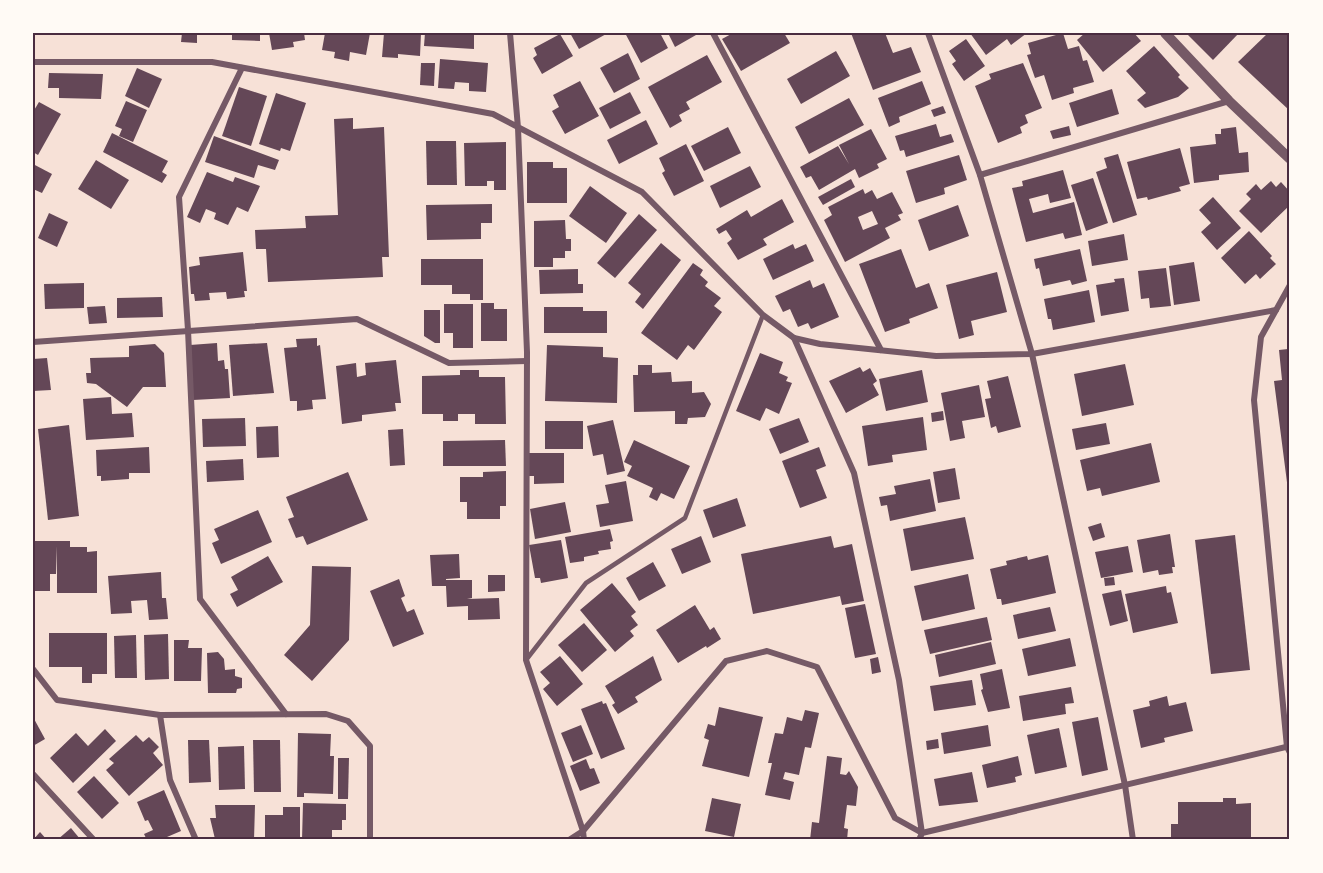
<svg xmlns="http://www.w3.org/2000/svg" width="1323" height="873" viewBox="0 0 1323 873" font-family="Poppins,sans-serif">
	<style>
		.building { fill: #644757; fill-rule: evenodd }
		.lines { fill: none; stroke-linecap: round; stroke-linejoin: round }
		.service { stroke: #755966; stroke-width: 4.5 }
		.minor { stroke: #755966; stroke-width: 6 }
		.tertiary { stroke: #755966; stroke-width: 10 }
		.neatline { fill: none; stroke: #4a2c40; stroke-width: 2 }
	</style>
	<rect width="100%" height="100%" fill="#f7e1d7"/>
	<g class="building">
		<polygon points="182,33 197,33 197,43 181,42"/>
		<polygon points="232,33 260,33 260,41 232,40"/>
		<polygon points="269,33 304,33 305,40 293,42 294,47 272,50"/>
		<polygon points="325,33 370,33 366,55 350,52 349,61 334,58 335,52 322,50"/>
		<polygon points="384,33 421,33 420,56 398,54 398,58 382,57"/>
		<polygon points="425,33 474,33 474,49 424,46"/>
		<polygon points="570,33 608,33 579,49"/>
		<polygon points="625,33 660,33 668,48 641,63"/>
		<polygon points="668,33 695,33 696,35 675,47"/>
		<polygon points="733,33 784,33 790,43 741,71 722,39"/>
		<polygon points="851,33 885,33 893,53 911,47 921,72 873,90"/>
		<polygon points="970,33 1027,33 1011,45 1007,39 986,55"/>
		<polygon points="1063,33 1068,49 1079,46 1083,61 1087,60 1094,82 1073,88 1074,93 1052,100 1044,75 1035,78 1027,55 1031,54 1028,43"/>
		<polygon points="1085,33 1134,33 1141,41 1103,72 1077,40"/>
		<polygon points="1186,33 1239,33 1213,60"/>
		<polygon points="1268,33 1290,33 1290,111 1238,62"/>
		<polygon points="560,34 573,56 542,74 533,58 537,55 534,48"/>
		<polygon points="966,39 985,66 964,81 952,64 956,61 949,51"/>
		<polygon points="1154,46 1180,75 1178,77 1189,88 1178,97 1145,108 1137,100 1146,93 1126,71"/>
		<polygon points="836,51 850,76 801,104 787,79"/>
		<polygon points="628,53 640,79 614,93 600,68"/>
		<polygon points="707,55 722,82 686,102 690,109 679,115 682,121 670,128 648,87"/>
		<polygon points="440,59 488,63 486,92 469,91 469,83 455,82 454,89 438,88"/>
		<polygon points="421,63 435,63 434,86 420,85"/>
		<polygon points="1023,63 1042,108 1025,115 1028,123 1020,127 1022,133 998,143 975,86 991,79 989,74"/>
		<polygon points="137,68 162,79 149,108 125,96"/>
		<polygon points="49,73 103,74 101,99 59,98 59,88 48,88"/>
		<polygon points="580,81 599,116 565,134 552,111 559,107 553,95"/>
		<polygon points="922,81 931,104 899,117 900,122 889,127 878,98"/>
		<polygon points="239,87 267,96 251,146 222,136"/>
		<polygon points="1112,89 1119,114 1077,127 1069,103"/>
		<polygon points="630,92 641,113 610,129 599,108"/>
		<polygon points="276,93 306,103 290,151 281,148 280,151 259,144"/>
		<polygon points="849,98 864,125 809,154 795,127"/>
		<polygon points="126,101 147,110 133,142 119,136 122,129 115,126"/>
		<polygon points="39,102 61,114 38,155 33,152 33,112"/>
		<polygon points="943,106 946,113 934,117 931,110"/>
		<polygon points="353,118 353,129 384,127 389,257 382,257 383,277 268,282 266,249 256,249 255,230 306,228 305,216 338,215 334,119"/>
		<polygon points="646,120 658,144 619,164 607,140"/>
		<polygon points="936,124 940,137 951,134 954,142 906,157 904,150 900,151 895,136"/>
		<polygon points="1069,126 1071,135 1053,139 1050,131"/>
		<polygon points="728,127 741,153 704,171 691,146"/>
		<polygon points="1236,127 1239,153 1248,152 1249,172 1219,175 1219,180 1194,183 1190,147 1216,144 1215,134 1221,134 1221,129"/>
		<polygon points="871,129 887,159 877,164 879,168 859,178 855,169 819,190 811,176 806,178 800,167 838,146 849,164 839,145"/>
		<polygon points="112,133 168,161 162,172 167,175 162,183 103,152"/>
		<polygon points="214,136 279,160 275,170 258,165 254,178 205,162"/>
		<polygon points="426,141 456,141 457,185 427,185"/>
		<polygon points="506,142 506,190 494,190 494,181 487,181 487,186 465,186 464,143"/>
		<polygon points="686,144 704,181 674,196 662,173 665,171 659,158"/>
		<polygon points="1180,148 1190,184 1179,187 1181,191 1148,200 1147,197 1137,199 1127,162"/>
		<polygon points="1118,154 1137,215 1113,223 1096,172 1107,168 1104,158"/>
		<polygon points="959,155 967,180 944,188 945,194 916,203 906,171"/>
		<polygon points="96,160 129,180 111,209 78,189"/>
		<polygon points="527,162 553,162 553,168 567,168 567,203 527,203"/>
		<polygon points="33,164 52,174 42,193 33,189"/>
		<polygon points="750,166 761,187 720,208 710,186"/>
		<polygon points="1063,170 1071,198 1050,203 1048,194 1029,199 1033,213 1074,202 1082,235 1065,239 1063,233 1026,242 1012,188 1023,186 1022,181"/>
		<polygon points="207,172 233,182 235,177 260,186 248,212 237,207 228,225 214,219 216,213 206,209 200,223 187,217"/>
		<polygon points="1093,178 1108,223 1086,231 1071,185"/>
		<polygon points="851,179 855,187 823,205 818,197"/>
		<polygon points="1271,181 1276,187 1281,182 1290,192 1290,205 1261,233 1239,211 1251,199 1246,194 1256,184 1261,190"/>
		<polygon points="590,186 627,213 606,243 569,216"/>
		<path d="M863 189 865 194 872 190 877 199 892 192 903 213 898 215 901 220 885 228 890 238 845 262 824 220 832 215 828 207ZM872 211 878 224 863 230 858 217Z"/>
		<polygon points="1213,197 1241,228 1217,250 1201,232 1211,223 1199,210"/>
		<polygon points="782,199 794,222 763,239 767,245 738,260 727,243 732,239 726,230 719,234 716,229 747,210 751,217"/>
		<polygon points="492,204 492,223 481,223 481,239 427,240 426,205"/>
		<polygon points="958,205 969,236 929,251 918,220"/>
		<polygon points="49,213 68,222 57,247 38,238"/>
		<polygon points="639,214 657,230 615,278 597,263"/>
		<polygon points="565,220 566,239 571,239 571,251 565,251 565,258 553,258 553,267 534,267 534,221"/>
		<polygon points="1249,231 1272,256 1270,258 1276,264 1260,279 1256,274 1245,284 1221,258"/>
		<polygon points="1124,234 1128,260 1092,266 1088,241"/>
		<polygon points="661,243 681,260 643,309 635,302 641,294 628,283"/>
		<polygon points="793,244 795,249 806,244 814,261 773,280 763,259"/>
		<polygon points="901,249 916,288 929,283 938,308 909,319 910,323 885,332 859,264"/>
		<polygon points="1080,249 1087,281 1072,285 1070,280 1043,286 1039,268 1036,269 1034,259"/>
		<polygon points="243,252 247,291 244,291 245,297 227,299 226,292 209,293 210,300 195,301 194,294 191,294 189,267 200,265 199,257"/>
		<polygon points="421,259 483,259 483,300 470,300 470,294 452,294 452,285 421,285"/>
		<polygon points="1194,262 1200,301 1174,305 1169,266"/>
		<polygon points="693,263 703,270 700,275 708,282 705,286 721,298 714,306 722,312 694,350 688,345 677,360 641,333"/>
		<polygon points="1166,268 1171,306 1150,308 1149,298 1141,299 1138,271"/>
		<polygon points="578,269 578,284 583,284 583,293 540,294 539,270"/>
		<polygon points="997,272 1007,312 971,321 974,335 959,339 946,285"/>
		<polygon points="1124,278 1129,311 1101,316 1096,285 1115,282 1114,279"/>
		<polygon points="810,280 813,288 824,283 839,317 811,329 808,323 798,327 790,309 783,312 775,296"/>
		<polygon points="84,283 84,308 45,309 44,284"/>
		<polygon points="1089,290 1095,322 1053,330 1051,319 1048,319 1044,299"/>
		<polygon points="162,297 163,317 117,318 117,298"/>
		<polygon points="481,303 494,303 494,309 507,309 507,341 481,341"/>
		<polygon points="444,304 473,304 473,348 453,348 453,333 444,333"/>
		<polygon points="105,306 107,323 89,324 87,307"/>
		<polygon points="544,307 583,307 583,311 607,311 607,333 544,333"/>
		<polygon points="424,310 440,310 440,343 435,343 424,336"/>
		<polygon points="317,338 317,346 320,345 326,399 312,400 313,409 297,411 297,401 290,401 284,348 297,347 296,339"/>
		<polygon points="1290,341 1290,498 1289,498 1274,381 1282,380 1279,350 1288,349 1288,342"/>
		<polygon points="217,343 218,361 224,360 225,369 228,369 230,398 193,400 190,345"/>
		<polygon points="267,343 274,393 233,396 229,345"/>
		<polygon points="155,344 164,353 166,387 143,387 127,407 96,384 87,383 86,373 91,373 90,358 129,357 129,346"/>
		<polygon points="547,345 603,347 603,357 618,358 617,403 545,401"/>
		<polygon points="760,353 783,362 779,373 788,377 786,381 792,383 779,414 766,408 760,421 736,411"/>
		<polygon points="47,358 51,390 33,391 33,359"/>
		<polygon points="396,360 401,403 395,403 396,411 362,415 362,421 342,424 336,366 356,363 357,377 366,375 365,363"/>
		<polygon points="1125,364 1134,405 1082,416 1074,374"/>
		<polygon points="638,365 652,365 652,373 671,372 672,382 692,381 692,393 704,392 711,404 705,417 688,418 687,424 675,424 675,411 634,412 633,375 638,375"/>
		<polygon points="860,367 863,372 870,368 877,381 873,384 879,395 846,413 829,381"/>
		<polygon points="460,370 479,370 479,377 505,377 506,424 475,424 475,414 458,414 458,421 443,421 443,414 422,414 422,376 460,375"/>
		<polygon points="922,370 928,402 886,411 879,379"/>
		<polygon points="1008,376 1021,427 998,433 996,426 991,428 985,399 991,398 987,381"/>
		<polygon points="979,385 985,417 962,421 965,438 950,441 941,393"/>
		<polygon points="111,397 112,414 132,413 134,437 86,440 83,399"/>
		<polygon points="943,411 944,420 932,422 931,413"/>
		<polygon points="923,417 927,450 892,455 893,462 868,466 862,426"/>
		<polygon points="245,418 246,446 203,447 202,419"/>
		<polygon points="799,418 809,442 780,454 769,429"/>
		<polygon points="613,420 625,471 607,475 603,454 593,456 587,426"/>
		<rect x="545" y="421" width="38" height="28"/>
		<polygon points="1106,423 1110,444 1076,450 1072,429"/>
		<polygon points="69,425 79,516 48,520 38,429"/>
		<polygon points="278,426 279,457 257,458 256,427"/>
		<polygon points="403,429 405,465 390,466 388,430"/>
		<polygon points="505,440 506,466 443,466 443,441"/>
		<polygon points="634,440 690,466 674,499 661,493 657,501 649,497 653,488 627,476 632,466 624,462"/>
		<polygon points="1151,443 1160,482 1102,496 1100,488 1087,491 1080,460"/>
		<polygon points="149,447 150,473 129,473 129,479 101,481 101,476 97,476 96,450"/>
		<polygon points="819,447 826,466 816,470 827,498 800,508 782,461"/>
		<polygon points="529,453 564,453 564,483 534,484 534,476 529,476"/>
		<polygon points="243,459 244,480 207,482 206,461"/>
		<polygon points="955,468 960,499 938,503 933,472"/>
		<polygon points="506,471 506,506 500,506 500,519 467,519 467,502 460,502 460,477 483,477 483,472"/>
		<polygon points="348,472 368,520 307,545 303,536 296,538 288,519 294,517 286,497"/>
		<polygon points="930,479 936,511 890,521 887,505 881,506 879,497 896,494 894,486"/>
		<polygon points="626,481 633,521 600,527 596,505 609,503 605,485"/>
		<polygon points="737,498 746,526 713,538 703,510"/>
		<polygon points="565,502 571,532 535,539 530,509"/>
		<polygon points="258,510 272,542 221,564 212,543 219,540 214,529"/>
		<polygon points="965,517 974,559 911,571 903,529"/>
		<polygon points="1101,523 1105,537 1093,541 1088,527"/>
		<polygon points="610,529 613,541 610,542 611,549 598,551 599,554 584,557 584,561 570,563 565,537"/>
		<polygon points="1170,534 1175,567 1172,567 1173,573 1159,575 1158,570 1143,573 1137,540"/>
		<polygon points="1235,535 1250,670 1211,674 1195,540"/>
		<polygon points="701,536 711,562 682,574 671,549"/>
		<polygon points="831,536 834,548 852,544 864,601 842,605 840,596 753,614 741,554"/>
		<polygon points="561,540 568,578 541,583 540,578 535,578 529,545"/>
		<polygon points="33,541 70,541 70,547 87,547 87,552 97,551 97,593 57,593 57,546 56,574 50,574 50,591 33,591"/>
		<polygon points="1128,546 1133,572 1101,578 1095,552"/>
		<polygon points="459,554 460,578 446,579 446,580 472,580 472,598 467,599 499,598 500,619 468,620 468,606 447,607 446,586 432,586 430,555"/>
		<polygon points="1048,555 1056,593 1002,605 1001,599 997,599 990,569 1007,565 1006,561 1027,556 1028,560"/>
		<polygon points="268,556 283,582 237,607 230,594 238,590 231,577"/>
		<polygon points="653,562 666,586 639,601 626,578"/>
		<polygon points="312,566 351,567 349,640 312,681 284,655 310,625"/>
		<polygon points="161,572 162,598 166,598 168,619 149,620 147,600 131,601 132,613 111,614 108,576"/>
		<polygon points="968,574 975,609 922,621 914,586"/>
		<polygon points="488,575 505,575 505,591 488,592"/>
		<polygon points="1114,577 1115,585 1105,586 1104,578"/>
		<polygon points="399,579 405,596 401,598 407,612 414,609 424,634 393,647 370,591"/>
		<polygon points="612,583 636,612 631,616 638,625 630,631 634,636 615,652 580,610"/>
		<polygon points="1166,586 1167,593 1171,592 1178,623 1133,633 1125,594"/>
		<polygon points="1121,590 1128,621 1110,626 1102,594"/>
		<polygon points="865,604 876,654 855,658 845,608"/>
		<polygon points="695,605 710,630 714,627 721,639 707,648 706,646 678,663 656,630"/>
		<polygon points="1050,607 1056,631 1018,639 1013,615"/>
		<polygon points="987,617 992,640 930,654 924,630"/>
		<polygon points="584,623 607,650 582,672 558,645"/>
		<polygon points="49,633 107,633 107,674 92,674 92,683 82,683 82,667 49,667"/>
		<polygon points="168,634 169,679 145,680 144,635"/>
		<polygon points="136,635 137,678 115,678 114,636"/>
		<polygon points="1070,638 1076,666 1028,676 1022,649"/>
		<polygon points="174,640 189,640 188,648 202,648 201,681 174,681"/>
		<polygon points="991,642 996,664 939,677 935,655"/>
		<polygon points="218,652 224,659 225,670 235,669 235,676 242,678 242,688 237,689 236,693 208,693 207,653"/>
		<polygon points="560,656 583,684 557,706 543,689 550,683 540,672"/>
		<polygon points="653,656 662,680 635,697 638,702 618,714 612,705 615,703 605,686"/>
		<polygon points="878,657 881,672 872,674 870,659"/>
		<polygon points="1002,669 1010,708 988,712 981,690 983,689 980,674"/>
		<polygon points="972,680 976,705 934,711 930,686"/>
		<polygon points="1071,687 1074,703 1065,704 1066,714 1023,721 1019,696"/>
		<polygon points="1167,696 1169,706 1186,702 1193,731 1164,738 1165,742 1141,748 1133,710 1150,706 1149,701"/>
		<polygon points="602,701 603,704 606,703 625,749 601,759 581,709"/>
		<polygon points="719,707 763,717 749,777 702,766 709,740 704,738 708,724 715,726"/>
		<polygon points="805,710 819,713 811,748 805,747 799,775 785,772 783,779 794,782 790,800 765,795 772,763 768,763 775,733 783,734 787,717 802,721"/>
		<polygon points="33,717 45,739 33,746"/>
		<polygon points="1098,717 1108,770 1082,776 1072,722"/>
		<polygon points="581,725 593,754 573,762 561,733"/>
		<polygon points="988,725 991,746 944,754 941,733"/>
		<polygon points="1059,728 1067,767 1035,774 1027,735"/>
		<polygon points="105,729 116,741 73,783 50,758 76,733 88,746"/>
		<polygon points="298,733 331,734 330,756 334,756 333,794 304,793 304,797 297,797"/>
		<polygon points="136,735 143,742 149,737 159,747 153,753 163,765 129,796 106,770 114,763 109,759"/>
		<polygon points="938,739 939,748 927,750 926,741"/>
		<polygon points="188,740 209,740 211,782 189,783"/>
		<polygon points="253,740 280,740 281,792 254,792"/>
		<polygon points="244,746 245,789 219,790 218,747"/>
		<polygon points="827,756 842,758 840,774 846,775 849,771 858,787 856,806 847,805 844,828 848,829 847,840 810,840 812,822 819,823"/>
		<polygon points="1018,756 1022,775 1015,777 1016,782 987,788 982,765"/>
		<polygon points="338,758 349,758 348,799 338,799"/>
		<polygon points="586,759 590,769 594,768 600,783 580,791 570,766"/>
		<polygon points="972,772 978,802 939,806 934,779"/>
		<polygon points="94,776 119,803 102,819 77,792"/>
		<polygon points="164,790 181,831 160,840 147,840 144,834 153,830 148,820 145,821 137,802"/>
		<polygon points="712,798 741,804 734,837 705,831"/>
		<polygon points="1223,798 1236,798 1236,804 1251,803 1251,840 1171,840 1171,824 1178,824 1178,802 1223,802"/>
		<polygon points="303,803 346,804 346,820 342,820 342,830 332,830 332,840 302,840"/>
		<polygon points="215,805 255,805 254,840 215,839 210,818 216,818"/>
		<polygon points="283,807 300,807 300,840 276,840 276,838 265,838 265,815 283,815"/>
		<polygon points="71,828 80,839 57,840"/>
		<polygon points="40,832 47,840 33,840"/>
	</g>
	<g class="lines">
		<polyline class="service" points="526,660 586,583 685,518 763,315"/>
		<g class="minor">
			<polyline points="713,33 881,350"/>
			<polyline points="928,33 980,175 1032,354 1125,785 1133,840"/>
			<polyline points="33,62 212,62 493,114 642,192 763,315 794,338 854,473 899,680 922,833 895,818 817,667 767,651 726,661 583,831 526,660 527,352 518,128 510,33"/>
			<polyline points="242,68 179,197 188,330 200,599 286,714"/>
			<polyline points="980,175 1229,101"/>
			<polyline points="1290,285 1261,337 1254,400 1287,747 1290,753"/>
			<polyline points="794,338 820,344 936,356 1032,354 1276,310"/>
			<polyline points="33,342 357,319 449,363 527,361"/>
			<polyline points="33,669 57,700 160,715 170,780 196,840"/>
			<polyline points="160,715 326,714 348,721 370,746 370,840"/>
			<polyline points="33,774 94,840"/>
			<polyline points="569,840 583,831 584,840"/>
			<polyline points="919,840 922,833 1290,746"/>
		</g>
		<polyline class="tertiary" points="1165,33 1229,101 1290,159"/>
	</g>
	<rect width="1323" height="873" fill="none" stroke="#fffaf5" stroke-width="69"/>
	<rect x="34" y="34" width="1254" height="804" class="neatline"/>
</svg>
